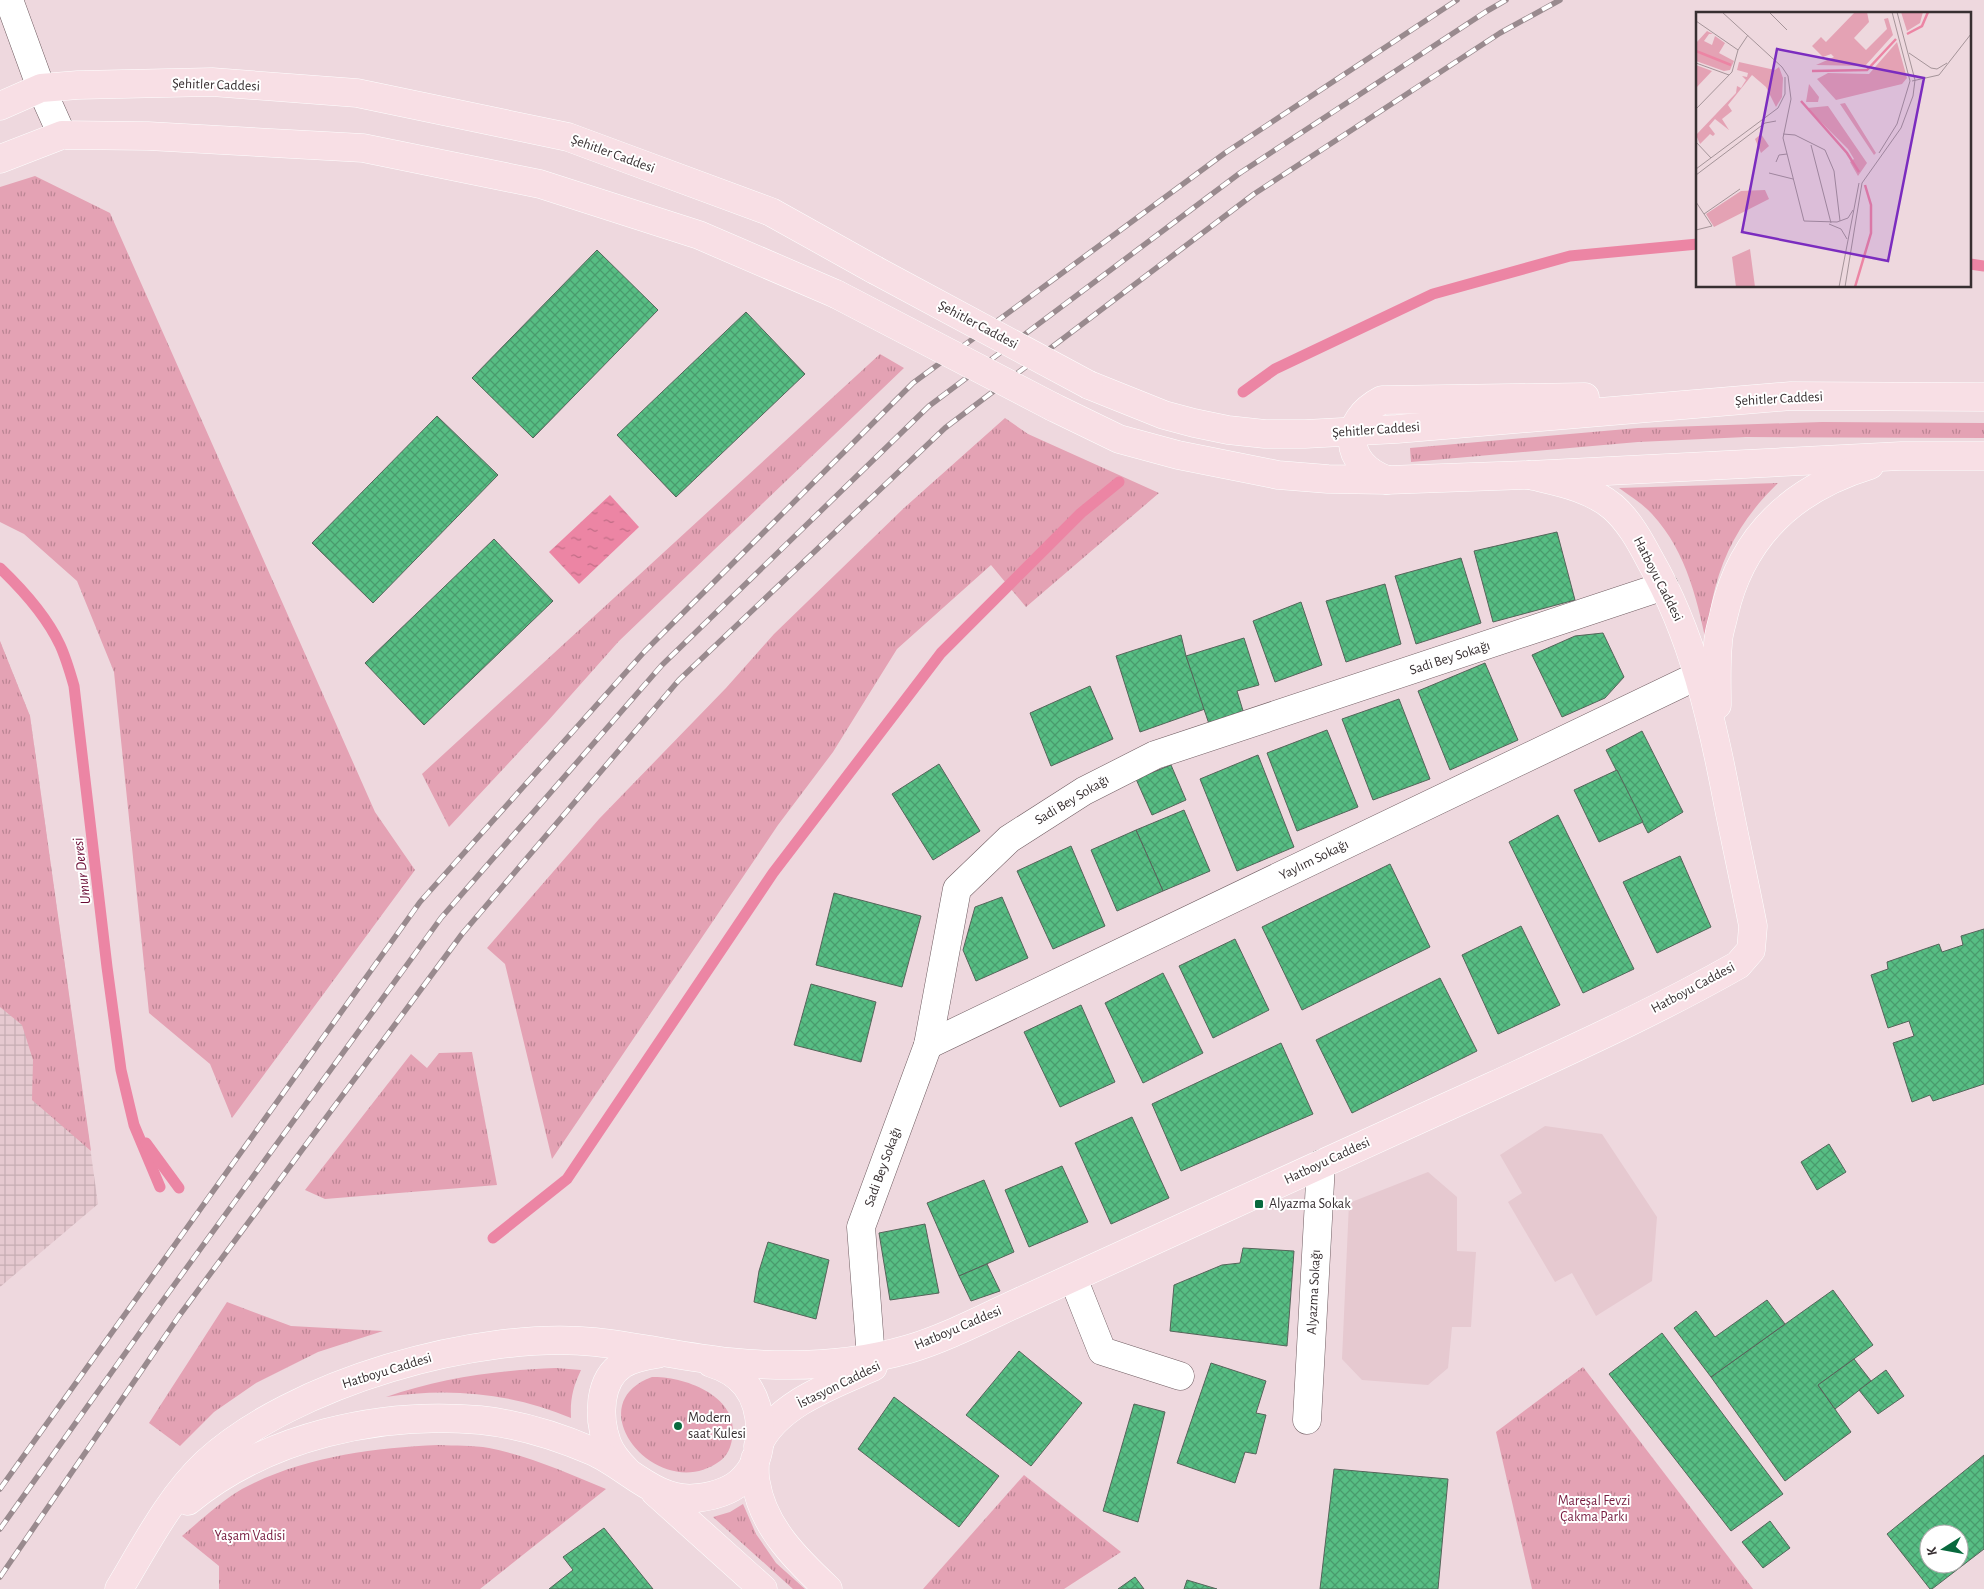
<svg xmlns="http://www.w3.org/2000/svg" width="1984" height="1589" viewBox="0 0 1984 1589" font-family="'Alegreya Sans',sans-serif">
	<style>
		.built { fill: #e6c9d0 }
		.industrial { fill: url(#industrial-grid) }
		.grass { fill: url(#grass-tufts) }
		.water { fill: url(#water-ripples) }
		.lines { fill: none; stroke-linecap: round; stroke-linejoin: round }
		.stream { stroke: #ec85a4; stroke-width: 11 }
		.building { fill: url(#building-cross-hatch); stroke: #55645a; fill-rule: evenodd }
		.minor-casing { stroke: #705d62; stroke-width: 29 }
		.major-casing { stroke: #fff; stroke-width: 29 }
		.minor { stroke: #fff; stroke-width: 28 }
		.major { stroke: #f8dfe5; stroke-width: 28 }
		.rail-casing { stroke: #998a8e; stroke-width: 5.5 }
		.rail { stroke: #fff; stroke-width: 4; stroke-dasharray: 11; stroke-linecap: butt }
		.major-bridge-casing { stroke: #fff; stroke-width: 29; stroke-linecap: butt }
		.major-bridge { stroke: #f8dfe5; stroke-width: 28 }
		.poi-dot { fill: #08693d; stroke: #fff; stroke-width: 2 }
		.labels { text-anchor: middle; dominant-baseline: central; stroke-width: 4; stroke-linejoin: round; paint-order: stroke }
		.street-label { font-size: 14px; fill: #372f31; stroke: #fff }
		.poi-label { font-size: 14px; fill: #372f31; stroke: #fff; text-anchor: start }
		.park-label { font-size: 14px; fill: #771d40; stroke: #fff }
		.water-label { font-size: 15px; font-style: italic; fill: #690b34; stroke: #fff }
		.inset-river { fill: none; stroke: #ec85a4; stroke-width: 2.5 }
		.inset-road { fill: none; stroke: #a59499; stroke-width: 1 }
		.view { fill: #7b2cbf; fill-opacity: 0.15; stroke: #7b2cbf; stroke-width: 2.5 }
		.inset-edge { fill: none; stroke: #372f31; stroke-width: 2.5 }
	</style>
	<defs>
		<pattern id="industrial-grid" width="8" height="8" patternUnits="userSpaceOnUse" patternTransform="scale(1.25)"><rect width="8" height="8" fill="#e6c9d0"/><path d="M0 4h8M4 0v8" fill="none" stroke="#c6adb3"/></pattern>
		<pattern id="grass-tufts" width="24" height="20" patternUnits="userSpaceOnUse" patternTransform="scale(1.25)"><rect width="24" height="20" fill="#e4a2b4"/><path d="M3 7l-1-3M5 7V3M7 7l1-3M15 17l-1-3M17 17v-4M19 17l1-3" fill="none" stroke="#ba8493"/></pattern>
		<pattern id="water-ripples" width="26" height="14" patternUnits="userSpaceOnUse" patternTransform="scale(1.25)"><rect width="26" height="14" fill="#ec85a4"/><path d="M2 4q2-2 4 0t4 0M15 11q2-2 4 0t4 0" fill="none" stroke="#c06d86"/></pattern>
		<pattern id="building-cross-hatch" width="8" height="8" patternUnits="userSpaceOnUse" patternTransform="scale(1.25)"><rect width="8" height="8" fill="#57be84"/><path d="M0 0l8 8M0 8l8-8" fill="none" stroke="#499b6d"/></pattern>
	</defs>
	<rect width="100%" height="100%" fill="#eed8de"/>
	<g class="built">
		<polygon points="1545,1126 1602,1134 1657,1217 1652,1281 1596,1316 1572,1273 1555,1282 1508,1202 1522,1193 1500,1155"/>
		<polygon points="1428,1172 1457,1197 1457,1251 1476,1252 1471,1327 1452,1327 1448,1368 1428,1385 1362,1380 1342,1359 1349,1203"/>
	</g>
	<polygon class="industrial" points="0,641 30,716 98,1204 0,1287"/>
	<g class="grass">
		<polygon points="35,176 110,213 375,812 415,870 232,1118 210,1064 149,1013 114,672 77,581 24,534 0,522 0,187"/>
		<polygon points="880,354 904,368 619,641 547,722 449,827 422,774"/>
		<polygon points="1005,418 1028,434 1159,493 1026,607 991,565 897,649 833,752 778,825 552,1159 505,964 487,948 599,819 726,688 774,634 904,508"/>
		<polygon points="1822,422 1984,423 1984,438 1746,437 1638,442 1411,462 1410,448 1638,428"/>
		<path d="M1778 483C1743 517 1722 553 1712 601 1708 618 1710 638 1709 655 1698 604 1688 553 1652 514 1643 504 1630 496 1619 488Z"/>
		<polygon points="0,641 30,716 91,1151 32,1100 33,1060 22,1025 0,1007"/>
		<polygon points="472,1052 497,1185 325,1199 305,1190 411,1054 427,1068 439,1053"/>
		<polygon points="227,1302 291,1326 383,1331 318,1352 256,1383 214,1412 180,1446 149,1423"/>
		<polygon points="1583,1367 1753,1589 1532,1589 1496,1432"/>
		<path d="M556 1368 581 1370C573 1387 570 1399 571 1418 512 1393 449 1387 386 1397 440 1378 498 1370 556 1368Z"/>
		<path d="M652 1377C685 1376 741 1397 732 1439 731 1447 727 1456 720 1461 659 1506 575 1405 652 1377Z"/>
		<path d="M438 1445C455 1446 473 1445 489 1448 529 1456 568 1473 606 1489L480 1589H219V1566L182 1536C201 1520 220 1502 242 1489 302 1457 372 1448 438 1445Z"/>
		<polygon points="1024,1475 1121,1552 1064,1589 923,1589"/>
		<polygon points="743,1504 756,1534 776,1563 805,1589 793,1589 713,1517 730,1512"/>
	</g>
	<polygon class="water" points="610,495 639,527 579,584 549,552"/>
	<g class="lines">
		<g class="stream">
			<polyline points="1970,264 1984,266"/>
			<polyline points="1243,392 1275,369 1433,294 1570,256 1698,244"/>
			<path d="M0 568C23 590 46 615 60 645 66 658 70 672 74 686L107 967 121 1070 134 1125 160 1187"/>
			<polyline points="146,1143 179,1188"/>
			<polyline points="493,1238 567,1179 773,873 941,653 1081,513 1119,482"/>
		</g>
	</g>
	<g class="building">
		<polygon points="597,250 658,310 533,438 472,378"/>
		<polygon points="746,312 805,374 676,497 617,435"/>
		<polygon points="437,416 498,475 373,603 312,543"/>
		<polygon points="1557,532 1575,600 1493,622 1474,551"/>
		<polygon points="494,539 553,601 424,725 365,663"/>
		<polygon points="1461,558 1481,623 1416,644 1395,576"/>
		<polygon points="1385,584 1401,644 1346,662 1326,601"/>
		<polygon points="1301,602 1322,665 1275,682 1253,621"/>
		<polygon points="1603,633 1624,677 1605,698 1562,717 1532,655 1575,636"/>
		<polygon points="1181,635 1186,656 1205,709 1140,732 1116,656"/>
		<polygon points="1244,638 1259,685 1237,691 1244,714 1209,724 1186,656"/>
		<polygon points="1485,663 1518,740 1450,770 1418,691"/>
		<polygon points="1090,686 1113,739 1051,766 1030,713"/>
		<polygon points="1399,699 1430,779 1373,800 1342,719"/>
		<polygon points="1327,730 1358,807 1297,831 1267,753"/>
		<polygon points="1642,731 1683,812 1648,833 1606,750"/>
		<polygon points="1258,755 1294,847 1237,871 1200,779"/>
		<polygon points="939,764 980,831 933,860 892,794"/>
		<polygon points="1171,765 1186,800 1152,815 1136,779"/>
		<polygon points="1617,770 1643,822 1599,842 1574,790"/>
		<polygon points="1184,810 1210,871 1163,891 1136,830"/>
		<polygon points="1558,815 1634,969 1583,993 1509,842"/>
		<polygon points="1136,830 1163,891 1117,911 1091,850"/>
		<polygon points="1071,846 1105,926 1053,949 1017,871"/>
		<polygon points="1680,856 1711,927 1657,953 1623,882"/>
		<polygon points="1390,864 1430,947 1302,1010 1262,927"/>
		<polygon points="834,893 921,916 902,987 816,965"/>
		<polygon points="1002,897 1028,958 976,981 963,950 975,907"/>
		<polygon points="1521,926 1560,1005 1498,1034 1462,955"/>
		<polygon points="1984,929 1984,1084 1933,1101 1930,1095 1912,1102 1893,1043 1914,1036 1909,1021 1888,1028 1871,975 1888,969 1887,962 1939,944 1942,952 1963,945 1961,936"/>
		<polygon points="1235,939 1269,1010 1213,1038 1179,966"/>
		<polygon points="1163,973 1203,1053 1143,1083 1105,1003"/>
		<polygon points="1440,978 1477,1051 1352,1113 1316,1040"/>
		<polygon points="811,984 876,1002 861,1062 794,1045"/>
		<polygon points="1081,1005 1115,1082 1060,1107 1024,1032"/>
		<polygon points="1281,1043 1313,1114 1181,1171 1152,1104"/>
		<polygon points="1132,1117 1169,1198 1111,1224 1075,1143"/>
		<polygon points="1829,1144 1846,1172 1817,1190 1801,1162"/>
		<polygon points="1062,1166 1088,1222 1029,1247 1005,1190"/>
		<polygon points="984,1180 1014,1252 959,1276 927,1203"/>
		<polygon points="925,1224 939,1293 890,1300 879,1233"/>
		<polygon points="768,1242 829,1260 816,1319 754,1302 759,1271"/>
		<polygon points="1243,1248 1294,1251 1287,1346 1170,1331 1174,1285 1222,1265 1240,1263"/>
		<polygon points="987,1264 1000,1291 971,1301 959,1276"/>
		<polygon points="1833,1290 1873,1345 1818,1385 1851,1432 1785,1481 1711,1377"/>
		<polygon points="1767,1300 1785,1324 1711,1377 1674,1328 1696,1311 1715,1337"/>
		<polygon points="1662,1333 1783,1494 1731,1531 1609,1374"/>
		<polygon points="1019,1351 1082,1403 1031,1466 966,1415"/>
		<polygon points="1854,1359 1871,1381 1835,1409 1818,1385"/>
		<polygon points="1211,1363 1266,1381 1256,1413 1266,1415 1256,1454 1245,1452 1235,1483 1177,1463"/>
		<polygon points="1886,1370 1904,1396 1878,1414 1859,1390"/>
		<polygon points="894,1397 999,1476 959,1527 858,1449"/>
		<polygon points="1134,1404 1165,1412 1138,1522 1103,1511"/>
		<path d="M1984 1455V1549L1932 1589H1930L1887 1534ZM1929 1534H1959V1564H1929Z"/>
		<polygon points="1334,1469 1448,1479 1438,1589 1320,1589"/>
		<polygon points="1770,1521 1790,1548 1763,1568 1742,1542"/>
		<polygon points="604,1528 653,1589 549,1589 573,1570 563,1557"/>
		<polygon points="1135,1577 1144,1589 1118,1589"/>
		<polygon points="1187,1580 1217,1589 1184,1589"/>
	</g>
	<g class="lines">
		<g class="minor-casing">
			<g id="minor">
				<polyline points="9,0 41,88 62,135"/>
				<polyline points="928,1045 1699,675"/>
				<polyline points="1073,1278 1102,1351 1180,1376"/>
				<polyline points="871,1358 861,1227 928,1045 957,889 1009,839 1084,791 1155,755 1664,586"/>
				<polyline points="1307,1420 1321,1164"/>
			</g>
		</g>
		<g class="major-casing">
			<g id="major">
				<polyline points="0,106 41,88 78,85 212,82 357,93 568,137 771,212 875,270"/>
				<polyline points="0,159 62,135 148,136 363,148 540,184 699,235 836,294"/>
				<polyline points="1089,385 1164,415 1194,423 1228,430 1265,434 1305,434 1397,429 1791,396 1984,397"/>
				<polyline points="1053,407 1119,439 1178,455 1278,475 1328,479 1387,480 1529,475 1901,456 1984,456"/>
				<path d="M1387 480C1343 464 1341 421 1382 400L1585 397"/>
				<path d="M1717 705C1717 685 1716 664 1718 644 1718 634 1722 624 1724 614 1742 535 1794 488 1870 465"/>
				<path d="M758 1446C775 1405 834 1384 873 1367"/>
				<path d="M755 1459C755 1467 754 1475 756 1483 763 1527 797 1560 828 1589"/>
				<path d="M627 1471C619 1463 611 1454 607 1443 598 1417 598 1380 623 1364 633 1358 645 1356 657 1354"/>
				<polyline points="655,1492 763,1589"/>
				<path d="M188 1501C267 1436 380 1411 480 1420 518 1424 557 1436 592 1451 627 1466 656 1503 697 1498 714 1496 734 1490 745 1477 766 1455 764 1408 746 1385 737 1374 724 1367 711 1363"/>
				<path d="M119 1589C145 1546 169 1498 206 1463 292 1383 479 1330 595 1342 640 1347 684 1357 729 1362 789 1368 851 1366 909 1349 946 1338 982 1319 1017 1303 1086 1272 1154 1240 1223 1209 1313 1168 1404 1126 1495 1085 1577 1047 1659 1010 1738 965L1751 950 1753 926C1745 885 1736 844 1728 804 1712 719 1693 635 1650 560 1640 541 1629 521 1613 507 1589 487 1558 482 1529 475"/>
			</g>
		</g>
		<use href="#minor" class="minor"/>
		<use href="#major" class="major"/>
		<g class="rail-casing">
			<g id="rail">
				<polyline points="0,1489 420,902 645,651 913,383 1225,153 1457,0"/>
				<polyline points="0,1529 161,1303 441,918 662,665 929,406 1240,173 1487,11 1506,0"/>
				<polyline points="0,1577 179,1316 462,934 679,680 945,428 1254,194 1500,33 1560,0"/>
			</g>
		</g>
		<use href="#rail" class="rail"/>
		<g class="major-bridge-casing">
			<g id="major-bridge">
				<polyline points="875,270 1089,385"/>
				<polyline points="836,294 1053,407"/>
			</g>
		</g>
		<use href="#major-bridge" class="major-bridge"/>
	</g>
	<g class="poi-dot">
		<rect x="1254" y="1199" width="10" height="10" rx="2.5"/>
		<circle cx="678" cy="1426" r="5"/>
	</g>
	<g class="labels">
		<g class="street-label">
			<text transform="translate(216 85) rotate(2)">Şehitler Caddesi</text>
			<text transform="translate(613 154) rotate(20)">Şehitler Caddesi</text>
			<text transform="translate(978 325) rotate(28)">Şehitler Caddesi</text>
			<text transform="translate(1779 399) rotate(-3)">Şehitler Caddesi</text>
			<text transform="translate(1376 430) rotate(-4)">Şehitler Caddesi</text>
			<text transform="translate(1658 579) rotate(63)">Hatboyu Caddesi</text>
			<text transform="translate(1450 658) rotate(-18)">Sadi Bey Sokağı</text>
			<text transform="translate(1072 800) rotate(-31)">Sadi Bey Sokağı</text>
			<text transform="translate(1314 860) rotate(-26)">Yaylım Sokağı</text>
			<text transform="translate(1693 988) rotate(-28)">Hatboyu Caddesi</text>
			<text transform="translate(1327 1161) rotate(-25)">Hatboyu Caddesi</text>
			<text transform="translate(883 1167) rotate(-70)">Sadi Bey Sokağı</text>
			<text transform="translate(1314 1292) rotate(-87)">Alyazma Sokağı</text>
			<text transform="translate(958 1328) rotate(-23)">Hatboyu Caddesi</text>
			<text transform="translate(387 1371) rotate(-17)">Hatboyu Caddesi</text>
			<text transform="translate(839 1385) rotate(-26)">İstasyon Caddesi</text>
		</g>
		<g class="poi-label">
			<text x="1269" y="1204">Alyazma Sokak</text>
			<text x="688" y="1418">Modern<tspan x="688" dy="16">saat Kulesi</tspan></text>
		</g>
		<g class="park-label">
			<text x="1594" y="1501">Mareşal Fevzi<tspan x="1594" dy="16">Çakma Parkı</tspan></text>
			<text x="250" y="1536">Yaşam Vadisi</text>
		</g>
		<g class="water-label">
			<text transform="translate(82 871) rotate(-97)">Umur Deresi</text>
		</g>
	</g>
	<g transform="translate(1696 12)">
		<rect width="275" height="275" fill="#eed8de"/>
		<path d="M159 0H171L173 10 158 26 170 38 191 17 188 7 192 6 197 23 169 54 120 53 138 45 135 42 127 45 116 34 125 25 130 30ZM205 0H227L224 11 211 19ZM11 19 17 22H13L8 29 16 33 19 24 29 31 23 41 38 49 34 58 28 59 0 49V31ZM201 30 211 66 206 72 140 88 121 67 132 61 173 62ZM43 50 79 58 83 55 87 66 86 85 80 95 70 75 56 63 32 93 36 99 26 107 33 118 19 107 13 114 19 122 17 124 14 122 4 132 0 123 40 81 41 74 45 76 50 68 46 64 51 65 52 61 41 58ZM0 53 16 59 0 76ZM113 72 123 85 122 90H110ZM149 91 180 141 178 143 144 92ZM132 94 171 151 162 164 154 150 158 147 152 137 111 96ZM65 122 73 134 65 141 59 127ZM69 178 73 187 18 215 10 202 45 179ZM54 237 59 275H40L36 245Z" fill="#e4a2b4"/>
		<path d="M40 259H49L50 263H56L57 274 42 275Z" fill="#e4a2b4"/>
		<path class="inset-river" d="M211 22 226 14 232 0M0 39 35 53M116 59 171 58 200 27M105 89 151 141 163 160M159 275 175 221V193L169 173"/>
		<path class="inset-road" d="M26 0 86 55 92 64 95 87 87 126 108 209 141 210 152 206 157 198M73 0 91 18M0 9 42 38M213 41 235 56 241 57 251 51M0 51 33 63M216 69 243 63 275 22M0 97 36 60 42 38 52 23M87 122 99 123 129 138 138 159 144 209M0 130 15 146M115 133 135 211M183 141 201 112 214 69 196 0M80 150 83 143 91 142M0 157 82 96 89 82V65M73 161 97 167M0 163 69 111 80 109M0 190 16 214 0 218M8 202 44 177M133 212 145 217 151 227M143 275 163 171M149 275 166 171 205 116 217 84 219 68 201 0"/>
		<path class="view" d="M81 37 228 66 192 249 46 220Z"/>
		<rect width="275" height="275" class="inset-edge"/>
	</g>
	<g transform="translate(1944 1549) rotate(259)"><circle r="24" fill="#ffffff" stroke="#afacad"/>
	<path d="M0-4L9 19L0 12L-9 19Z" fill="#08693d"/>
	<text y="-8" font-size="14" font-weight="bold" text-anchor="middle" fill="#372f31">K</text>
	</g>
</svg>
